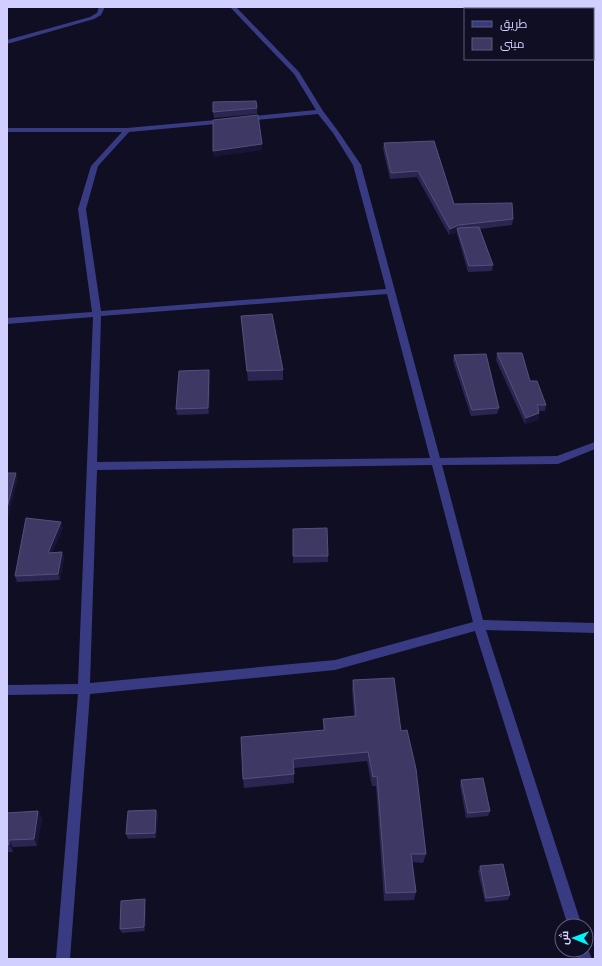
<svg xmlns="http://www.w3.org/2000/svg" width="602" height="966" viewBox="0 0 602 966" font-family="Quicksand,Cairo,sans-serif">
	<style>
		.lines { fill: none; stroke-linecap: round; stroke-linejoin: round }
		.street { fill: #383b82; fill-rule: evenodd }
		.wall { fill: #2b2651 }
		.shaded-wall { fill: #191537 }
		.building { fill: #3d3864; stroke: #54507c }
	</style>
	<rect width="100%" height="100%" fill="#100e23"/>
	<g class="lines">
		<g class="street">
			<polygon points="99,7 105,7 101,15 94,19 7,44 7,40 90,17 97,13"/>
			<path d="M230 7H236L299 72 323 111 338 131 361 165 440 458 557 456 595 442V449L558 464 442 465 483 620 595 623V633L486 630 582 926H568L475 631 335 670 90 694 70 959H56L78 694 7 695V685L78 684 93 317 7 324V318L92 312 78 209 91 166 122 132H7V128H127L227 119 230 121 227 123 129 132 98 166 86 209 101 311 386 289 353 165 333 133 318 114 245 121 242 119 245 117 316 110 294 74ZM387 294 430 458 97 462 101 316ZM432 465 473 622 335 660 90 683 97 470Z"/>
			<polygon points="586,945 592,959 578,959 575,950 586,950"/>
		</g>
	</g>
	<g class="wall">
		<polygon points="497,7 595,7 595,54 593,52 593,9 498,9"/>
		<polygon points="257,108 257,114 214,118 213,112"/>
		<polygon points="434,141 454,204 513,219 512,225 480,229 493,265 492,271 468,272 457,234 457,232 449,235 417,177 390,179 383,149 384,143"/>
		<polygon points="241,316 283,370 283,380 248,381"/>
		<polygon points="497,353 530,381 546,405 545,411 539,411 539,413 538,420 525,424 496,360"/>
		<polygon points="454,355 499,408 497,414 471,416 453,361"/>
		<polygon points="209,370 210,377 209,414 177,415 176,409"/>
		<polygon points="63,528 52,552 62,552 64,558 60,580 17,582 15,576"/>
		<polygon points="293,529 328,556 328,562 293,563"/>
		<polygon points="353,680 401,731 426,854 423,863 412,862 416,892 414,900 384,901 376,786 372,786 367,761 294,768 294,783 244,788 243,779 323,731 323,719 354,716 352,690"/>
		<polygon points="461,780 490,811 488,816 466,818 460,785"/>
		<polygon points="156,810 158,816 156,838 128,839 126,834"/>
		<polygon points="38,811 42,818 37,846 13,847 13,852 7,852 7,813"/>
		<polygon points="480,866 510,895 508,900 485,902 478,871"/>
		<polygon points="146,903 145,931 122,933 120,929"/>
	</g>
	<g class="shaded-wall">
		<polygon points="262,144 262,150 214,157 213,151"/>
		<polygon points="459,225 458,231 457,228 457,232 449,235 450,229"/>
		<polygon points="209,370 210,377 209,414 208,408"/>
		<polygon points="539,413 538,420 525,424 526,418"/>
		<polygon points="16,473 18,479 7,523 7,508"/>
		<polygon points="61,522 63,528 50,559 48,553"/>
		<polygon points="62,552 64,558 60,580 58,574"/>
		<polygon points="156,810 158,816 156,838 155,833"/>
		<polygon points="38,811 42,818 37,846 34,839"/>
		<polygon points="9,840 13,847 13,852 9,845"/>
		<polygon points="145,899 146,903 145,931 144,927"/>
	</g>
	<g class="building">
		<polygon points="501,7 595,7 595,47 593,46 593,9 503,9"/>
		<polygon points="256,101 257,108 213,112 213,102"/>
		<polygon points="258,115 262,144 213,151 213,120"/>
		<polygon points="434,141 454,204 512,203 513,219 459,225 450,229 418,171 391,173 384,143"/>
		<polygon points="479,227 493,265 469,266 457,228"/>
		<polygon points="272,314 283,370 247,371 241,316"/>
		<polygon points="497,353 522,353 530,381 537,381 546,405 537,405 539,413 526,418"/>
		<polygon points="486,354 499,408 472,410 454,355"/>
		<polygon points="209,370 208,408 176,409 179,371"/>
		<polygon points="7,473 16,473 7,508"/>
		<polygon points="26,518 61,522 48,553 62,552 58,574 15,576"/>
		<polygon points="327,528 328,556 293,556 293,529"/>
		<polygon points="394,678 401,731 407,730 416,769 426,854 411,854 416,892 386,893 377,776 373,777 368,752 293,759 294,774 243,779 241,737 325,730 323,719 356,716 353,680"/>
		<polygon points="483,778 490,811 468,813 461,780"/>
		<polygon points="156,810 155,833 126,834 128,811"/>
		<polygon points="38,811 34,839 9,840 9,845 7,845 7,813"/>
		<polygon points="503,864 510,895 486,898 480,866"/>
		<polygon points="145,899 144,927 120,929 121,901"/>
	</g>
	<rect width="602" height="966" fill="none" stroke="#d1cfff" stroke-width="16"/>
	<rect x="464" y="8" width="130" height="52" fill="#100e23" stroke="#5d5b7b"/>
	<rect x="472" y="21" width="20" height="6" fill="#383b82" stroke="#5d5b7b"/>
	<text x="500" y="28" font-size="12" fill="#d1cfff">طريق</text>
	<rect x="472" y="38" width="20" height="12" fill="#3d3864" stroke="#5d5b7b"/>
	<text x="500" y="48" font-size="12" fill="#d1cfff">مبنى</text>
	<g transform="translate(574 938) rotate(271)"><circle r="19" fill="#100e23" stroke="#5d5b7b"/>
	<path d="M0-3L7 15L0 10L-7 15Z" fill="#00f5fa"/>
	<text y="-6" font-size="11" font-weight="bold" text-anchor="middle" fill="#d1cfff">ش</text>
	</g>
</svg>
